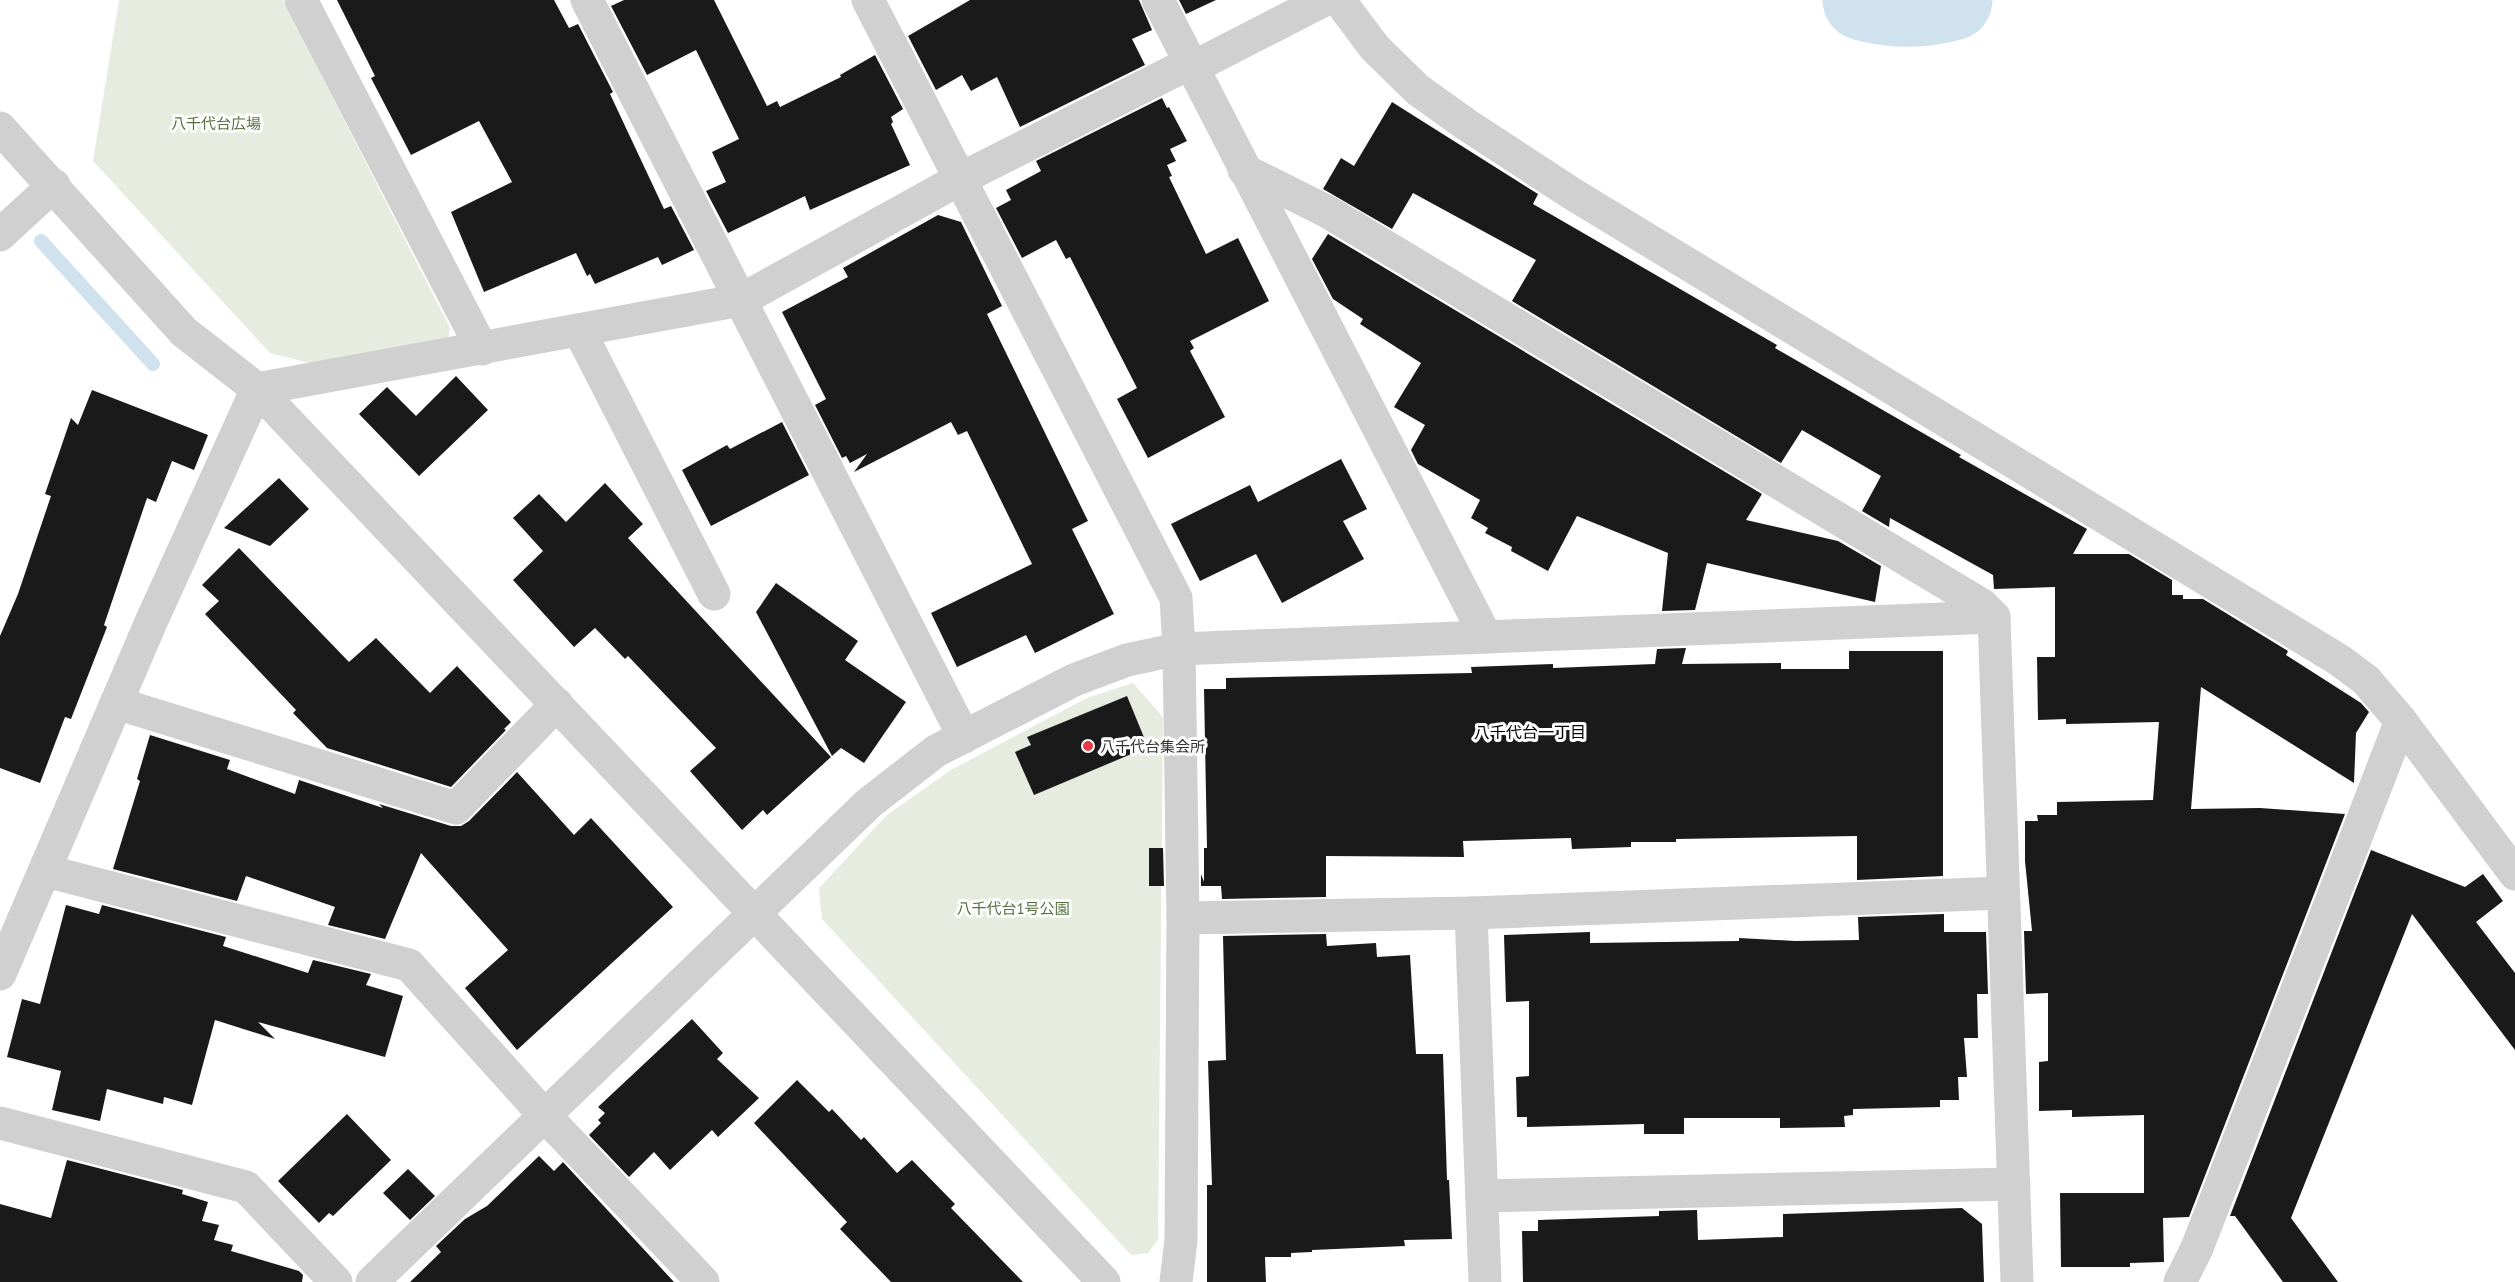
<svg xmlns="http://www.w3.org/2000/svg" width="2515" height="1282" viewBox="0 0 2515 1282" font-family="'PT Sans','Noto Sans JP',sans-serif">
	<style>
		.green { fill: #e6ecdf }
		.lines { fill: none; stroke-linecap: round; stroke-linejoin: round }
		.stream { stroke: #cfe2ee; stroke-width: 14 }
		.river { stroke: #cfe2ee; stroke-width: 81 }
		.building { fill: #1a1a1a }
		.minor { stroke: #d0d0d0; stroke-width: 33 }
		.tertiary { stroke: #d0d0d0; stroke-width: 33 }
		.poi-dot { fill: #e63946; stroke: #fff; stroke-width: 2 }
		.labels { text-anchor: middle; dominant-baseline: central; stroke-width: 6; stroke-linejoin: round; paint-order: stroke }
		.park-label { font-size: 15px; fill: #56703f; stroke: #fff }
		.poi-label { font-size: 15px; fill: #333; stroke: #fff; text-anchor: start }
		.neighbourhood-label { font-size: 16px; fill: #000; stroke: #fff }
	</style>
	<rect width="100%" height="100%" fill="#fff"/>
	<g class="green">
		<polygon points="119,0 283,0 450,328 448,339 309,363 270,353 93,161"/>
		<polygon points="1133,683 1163,717 1158,1240 1148,1253 1131,1255 822,919 819,888 887,815 951,770 1087,698"/>
	</g>
	<g class="lines">
		<polyline class="stream" points="41,241 153,364"/>
		<path class="river" d="M1863 0C1893 8 1922 9 1952 0"/>
	</g>
	<g class="building">
		<polygon points="337,0 554,0 569,28 578,24 613,92 610,94 664,209 671,206 694,250 662,265 658,257 595,284 590,274 587,276 576,253 484,292 451,212 512,182 479,121 411,155 371,78 375,76"/>
		<polygon points="624,0 714,0 767,106 777,101 780,107 841,77 840,75 875,55 903,109 891,117 893,122 891,124 910,165 810,210 805,196 728,233 706,191 726,182 712,152 739,139 696,50 647,75 611,6"/>
		<polygon points="970,0 1139,0 1152,30 1132,39 1145,65 1020,127 997,77 971,91 962,75 936,90 908,36"/>
		<polygon points="1179,0 1216,0 1186,14"/>
		<polygon points="1162,98 1167,108 1169,107 1187,141 1170,149 1176,161 1167,165 1172,176 1169,177 1206,254 1238,238 1269,301 1190,341 1194,348 1190,351 1225,417 1148,458 1117,399 1137,388 1070,257 1066,259 1056,240 1022,258 996,208 1011,200 1006,190 1041,171 1036,161"/>
		<polygon points="1392,102 1538,194 1533,204 1777,345 1775,348 1961,455 1959,457 2087,529 2073,554 2129,554 2172,580 2172,595 2183,595 2183,599 2203,599 2288,651 2286,655 2361,703 2369,712 2356,733 2354,783 2201,687 2191,809 2260,808 2345,814 2189,1217 2163,1218 2164,1262 2130,1263 2130,1267 2061,1267 2060,1193 2144,1193 2144,1115 2072,1117 2072,1110 2039,1111 2039,1062 2048,1061 2048,993 2026,994 2024,931 2032,931 2025,861 2025,821 2038,821 2037,815 2057,815 2057,802 2153,800 2159,722 2066,724 2066,719 2038,720 2037,657 2055,657 2055,587 1994,589 1993,575 1890,518 1889,527 1862,511 1881,476 1802,430 1781,463 1512,301 1536,260 1413,193 1392,229 1323,189 1341,158 1354,166"/>
		<polygon points="938,215 961,222 1002,306 987,314 1088,521 1072,529 1114,614 1035,653 1026,635 957,667 931,613 1032,564 967,431 958,435 951,422 854,472 867,454 850,463 846,456 842,458 815,405 826,399 782,312 848,277 843,268"/>
		<polygon points="1328,234 1762,494 1746,520 1838,541 1881,566 1875,602 1707,563 1695,610 1662,611 1668,553 1577,516 1548,571 1511,551 1512,547 1485,533 1488,528 1471,518 1480,500 1418,464 1411,450 1425,425 1394,407 1421,363 1360,324 1363,319 1333,299 1312,259"/>
		<polygon points="456,376 488,410 419,476 359,414 387,387 416,416"/>
		<polygon points="92,390 208,435 194,470 172,461 156,502 147,498 104,625 107,627 71,719 65,717 40,783 0,768 0,636 18,594 51,496 45,494 71,418 78,425"/>
		<polygon points="782,422 809,475 711,526 682,470 727,445 730,449"/>
		<polygon points="1341,459 1367,509 1343,521 1364,559 1282,603 1256,554 1200,581 1171,524 1250,485 1258,502"/>
		<polygon points="279,478 309,509 270,546 224,528"/>
		<polygon points="605,483 643,524 628,538 831,757 767,815 763,810 742,830 690,771 716,748 628,656 625,659 595,628 574,647 513,580 543,551 513,518 539,494 566,522"/>
		<polygon points="239,548 349,662 376,638 430,693 457,666 511,722 504,729 506,730 451,787 327,748 293,713 296,710 205,614 219,601 202,585"/>
		<polygon points="776,583 858,641 845,660 906,702 864,763 841,748 832,756 756,612"/>
		<polygon points="1686,648 1682,664 1781,663 1781,669 1849,669 1849,651 1943,651 1943,876 1857,880 1857,836 1676,839 1676,842 1631,842 1631,847 1572,849 1571,838 1463,841 1464,857 1326,856 1326,897 1222,899 1221,886 1201,886 1201,874 1204,882 1204,848 1207,848 1204,689 1226,689 1226,678 1472,673 1471,667 1553,664 1553,668 1655,664 1657,649"/>
		<polygon points="1127,696 1148,747 1034,795 1015,752 1031,745 1027,737"/>
		<polygon points="150,735 230,760 227,769 295,794 299,780 383,808 379,804 451,826 461,826 469,821 517,772 574,835 591,818 673,907 517,1050 465,988 508,950 421,853 385,939 328,925 335,907 246,876 237,901 113,869 140,781 137,779"/>
		<polygon points="1149,848 1163,848 1164,886 1149,886"/>
		<polygon points="2371,850 2465,887 2483,874 2503,901 2476,922 2515,973 2515,1050 2412,914 2291,1218 2338,1282 2283,1282 2235,1216 2230,1216"/>
		<polygon points="66,905 99,914 102,905 226,937 223,946 308,973 313,960 371,974 366,985 403,996 385,1057 258,1022 275,1039 215,1020 192,1105 164,1097 163,1104 107,1089 100,1121 52,1110 61,1071 7,1057 22,999 40,1004"/>
		<polygon points="1944,914 1944,932 1986,932 1988,994 1977,994 1978,1038 1964,1038 1967,1077 1958,1077 1959,1100 1940,1100 1940,1107 1853,1109 1853,1115 1844,1116 1845,1127 1780,1128 1780,1118 1684,1118 1684,1134 1644,1134 1644,1124 1527,1127 1527,1117 1517,1117 1516,1077 1529,1076 1529,1001 1506,1002 1504,935 1590,932 1590,943 1739,941 1739,938 1795,941 1859,940 1858,917"/>
		<polygon points="1326,934 1327,946 1376,943 1377,957 1410,955 1416,1054 1443,1054 1447,1180 1449,1180 1452,1239 1404,1240 1405,1246 1312,1250 1312,1252 1291,1253 1291,1257 1265,1257 1266,1282 1207,1282 1207,1185 1212,1185 1208,1061 1226,1060 1223,936"/>
		<polygon points="692,1019 723,1053 717,1059 759,1098 718,1137 712,1130 670,1170 654,1152 629,1177 589,1135 601,1123 598,1120 605,1113 598,1107"/>
		<polygon points="797,1080 829,1112 832,1109 861,1140 864,1137 897,1173 912,1160 955,1204 951,1208 1023,1282 891,1282 840,1229 847,1222 754,1123"/>
		<polygon points="347,1114 391,1160 333,1216 329,1213 319,1223 278,1181"/>
		<polygon points="539,1156 554,1171 563,1162 674,1282 410,1282 441,1252 436,1246 465,1219 487,1206"/>
		<polygon points="67,1160 183,1190 182,1194 208,1202 202,1221 219,1225 214,1240 233,1245 231,1251 299,1271 303,1275 302,1282 0,1282 0,1204 51,1218"/>
		<polygon points="408,1169 435,1196 410,1220 383,1193"/>
		<polygon points="1962,1208 1982,1224 1984,1282 1523,1282 1522,1231 1538,1231 1538,1220 1659,1216 1659,1211 1697,1210 1698,1240 1783,1237 1783,1214"/>
	</g>
	<g class="lines">
		<g class="minor">
			<polyline points="301,0 482,349"/>
			<polyline points="587,0 964,737"/>
			<polyline points="868,0 1176,598 1179,649 1183,918 1181,1240 1176,1282"/>
			<polyline points="1158,0 1486,637"/>
			<polyline points="1339,0 1375,48 1418,90 1467,125 1571,193 2339,660 2366,680 2401,721 2515,874"/>
			<polyline points="1192,68 1324,0"/>
			<polyline points="1244,170 1328,212 1982,605 1994,617 2017,1282"/>
			<polyline points="0,235 54,185"/>
			<polyline points="579,330 714,594"/>
			<polyline points="116,703 456,808 557,704"/>
			<polyline points="46,871 409,965 545,1116 703,1282"/>
			<polyline points="1471,913 1485,1282"/>
			<polyline points="1183,918 1471,913 2003,893"/>
			<polyline points="0,974 151,622 257,389 741,300 960,179 1190,63"/>
			<polyline points="0,1123 246,1187 336,1282"/>
			<polyline points="1482,1196 2014,1184"/>
			<polyline points="372,1282 869,803 936,751 1074,680 1127,660 1179,649 1994,617"/>
			<polyline points="2180,1282 2197,1248 2401,721"/>
		</g>
		<polyline class="tertiary" points="0,128 184,332 257,389 1104,1282"/>
	</g>
	<circle class="poi-dot" cx="1088" cy="746" r="6"/>
	<g class="labels">
		<g class="park-label">
			<text x="216" y="123">八千代台広場</text>
			<text x="1013" y="908">八千代台1号公園</text>
		</g>
		<g class="poi-label">
			<text x="1100" y="746">八千代台集会所</text>
		</g>
		<g class="neighbourhood-label">
			<text x="1530" y="732">八千代台一丁目</text>
		</g>
	</g>
</svg>
